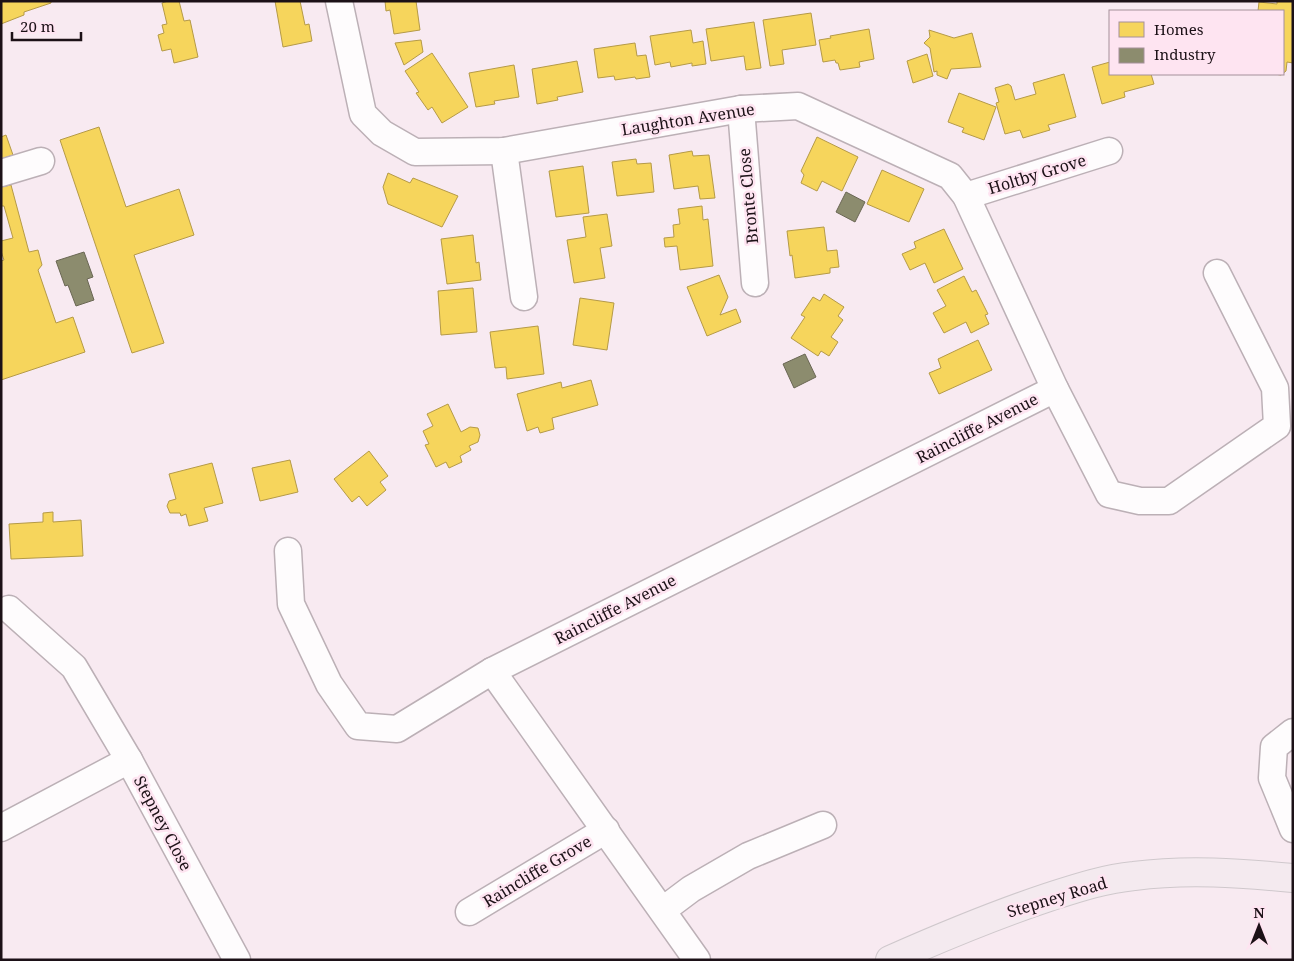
<svg xmlns="http://www.w3.org/2000/svg" width="1294" height="961" viewBox="0 0 1294 961" font-family="'Noto Serif',serif">
	<style>
		.homes { fill: #f6d55c; stroke: #b59a47 }
		.industry { fill: #8c8c6e; stroke: #6a6754 }
		.lines { fill: none; stroke-linecap: round; stroke-linejoin: round }
		.minor-casing { stroke: #bcb0b6; stroke-width: 29 }
		.highway-casing { stroke: #cfc8cc; stroke-width: 30 }
		.minor { stroke: #fefcfd; stroke-width: 26 }
		.highway { stroke: #f4eaef; stroke-width: 28 }
		.labels { text-anchor: middle; dominant-baseline: central; stroke-width: 5; stroke-linejoin: round; paint-order: stroke }
		.street-label { font-size: 16px; fill: #1c1117; stroke: #fee4f1 }
	</style>
	<rect width="100%" height="100%" fill="#f8eaf1"/>
	<g class="homes">
		<polygon points="1,1 51,1 51,3 24,12 24,15 1,24"/>
		<polygon points="168,1 179,1 184,21 190,20 198,57 174,63 171,49 162,51 158,35 164,33 162,25 167,24 162,3"/>
		<polygon points="275,1 300,1 305,25 309,24 312,41 283,47"/>
		<polygon points="385,1 416,1 420,30 394,34 390,10 386,11"/>
		<polygon points="1277,1 1293,1 1293,63 1287,62 1286,71 1281,75 1274,74 1283,74 1283,11 1258,11 1259,2 1277,4"/>
		<polygon points="811,13 816,45 782,50 784,64 770,66 763,20"/>
		<polygon points="754,22 761,68 746,70 744,56 711,61 706,29"/>
		<polygon points="869,29 874,59 859,62 860,67 840,70 838,63 836,63 835,60 823,62 819,40 831,38 830,36"/>
		<polygon points="691,30 693,43 703,41 706,64 692,66 692,63 671,67 670,62 655,65 650,36"/>
		<polygon points="929,30 954,38 972,33 981,67 951,69 947,79 937,75 937,71 934,72 930,48 924,43 930,37"/>
		<polygon points="421,40 423,52 404,65 395,43"/>
		<polygon points="635,43 637,56 646,55 650,77 636,79 635,77 615,80 614,76 598,78 594,49"/>
		<polygon points="432,53 468,107 442,123 432,107 428,110 416,93 419,92 405,71"/>
		<polygon points="927,54 933,76 913,83 907,61"/>
		<polygon points="577,61 583,92 557,97 558,100 537,104 532,69"/>
		<polygon points="1110,62 1110,74 1151,74 1154,84 1124,92 1125,97 1102,104 1092,67"/>
		<polygon points="514,65 519,97 494,101 495,104 476,107 469,73"/>
		<polygon points="1064,74 1076,117 1048,125 1050,130 1023,138 1020,130 1005,134 996,103 999,102 995,88 1008,84 1011,86 1015,100 1036,94 1033,83"/>
		<polygon points="959,93 996,107 984,140 962,132 964,128 948,122"/>
		<polygon points="99,127 126,207 179,189 194,235 134,255 164,343 132,353 60,140"/>
		<polygon points="6,135 13,155 1,159 1,137"/>
		<polygon points="817,137 858,157 842,191 822,181 817,191 801,183 804,175 801,171"/>
		<polygon points="692,151 693,156 709,155 715,198 700,199 698,186 674,189 669,155"/>
		<polygon points="636,159 637,164 651,163 654,192 617,196 612,162"/>
		<polygon points="583,166 589,213 556,217 549,171"/>
		<polygon points="882,170 924,189 909,222 867,204"/>
		<polygon points="388,173 410,183 413,178 458,196 442,227 388,204 383,187"/>
		<polygon points="11,185 29,252 38,250 42,265 38,270 56,323 73,317 85,352 1,380 1,261 4,260 1,251 1,241 13,238 4,206 1,206 1,187"/>
		<polygon points="702,206 703,220 708,219 713,266 680,270 677,246 665,247 664,238 674,237 673,225 680,224 678,209"/>
		<polygon points="607,214 612,246 600,248 605,278 574,283 567,240 586,237 583,217"/>
		<polygon points="824,227 827,251 837,250 839,267 830,268 830,273 795,278 792,255 790,256 787,231"/>
		<polygon points="944,229 963,269 934,283 925,263 910,270 902,254 916,248 914,242"/>
		<polygon points="473,235 476,263 479,262 481,280 447,284 441,239"/>
		<polygon points="719,275 728,297 720,315 736,309 741,322 707,336 687,287"/>
		<polygon points="964,276 972,292 976,290 988,314 985,315 989,324 971,333 966,322 944,333 933,313 946,306 937,290"/>
		<polygon points="473,288 477,332 441,335 438,291"/>
		<polygon points="824,294 844,307 838,316 843,320 831,337 838,342 829,356 821,351 818,356 791,338 805,317 801,315 813,297 820,301"/>
		<polygon points="580,298 614,303 607,350 573,345"/>
		<polygon points="538,326 544,374 507,379 506,367 495,368 490,332"/>
		<polygon points="978,340 992,370 939,394 929,373 941,368 938,359"/>
		<polygon points="591,380 598,405 552,418 554,429 540,433 538,427 527,431 517,394 561,382 562,388"/>
		<polygon points="448,404 461,432 470,427 478,428 480,435 478,442 469,446 471,450 460,456 462,462 449,468 446,462 436,467 425,445 429,444 423,431 433,426 427,414"/>
		<polygon points="369,451 388,476 380,482 386,490 367,506 359,496 352,502 334,479"/>
		<polygon points="290,460 298,492 260,501 252,468"/>
		<polygon points="212,463 223,503 204,508 208,521 189,526 186,514 181,516 180,513 170,513 167,506 169,501 176,499 169,474"/>
		<polygon points="53,512 53,522 81,520 83,556 11,559 9,524 43,522 43,513"/>
	</g>
	<g class="industry">
		<polygon points="846,192 865,202 855,222 836,212"/>
		<polygon points="84,252 93,277 87,279 94,300 76,306 68,285 65,286 56,261"/>
		<polygon points="805,354 816,377 794,388 783,364"/>
	</g>
	<g class="lines">
		<g class="minor-casing">
			<g id="minor">
				<polyline points="339,1 363,114 382,133 415,152 504,151 741,109 798,106 950,176 966,196 1055,389 1109,494 1140,501 1169,501 1277,426 1275,388 1217,273"/>
				<polyline points="741,109 755,283"/>
				<polyline points="504,151 524,297"/>
				<polyline points="1,173 41,161"/>
				<polyline points="966,196 1109,151"/>
				<polyline points="288,551 291,604 329,684 358,726 397,729 492,671"/>
				<polyline points="9,609 74,667 129,760"/>
				<polyline points="1293,732 1274,747 1272,778 1293,829"/>
				<polyline points="1,828 129,760 237,960"/>
				<polyline points="663,910 691,889 748,856 823,825"/>
				<polyline points="469,912 606,830"/>
				<polyline points="697,960 492,671 1055,389"/>
			</g>
		</g>
		<g class="highway-casing">
			<path id="highway" d="M890 960C942 937 995 915 1049 897 1077 888 1104 879 1134 876 1188 869 1239 873 1293 878"/>
		</g>
		<use href="#minor" class="minor"/>
		<use href="#highway" class="highway"/>
	</g>
	<g class="labels">
		<g class="street-label">
			<text transform="translate(688 119) rotate(-9)">Laughton Avenue</text>
			<text transform="translate(1037 174) rotate(-17)">Holtby Grove</text>
			<text transform="translate(748 196) rotate(-95)">Bronte Close</text>
			<text transform="translate(977 428) rotate(-27)">Raincliffe Avenue</text>
			<text transform="translate(615 609) rotate(-27)">Raincliffe Avenue</text>
			<text transform="translate(163 823) rotate(62)">Stepney Close</text>
			<text transform="translate(537 871) rotate(-31)">Raincliffe Grove</text>
			<text transform="translate(1057 897) rotate(-17)">Stepney Road</text>
		</g>
	</g>
	<rect width="1294" height="961" fill="none" stroke="#1c1117" stroke-width="5"/>
	<rect x="1109" y="10" width="175" height="65" fill="#fee4f1" stroke="#a4909a"/>
	<rect x="1119" y="22" width="25" height="15" fill="#f6d55c" stroke="#a4909a"/>
	<text x="1154" y="35" font-size="15" fill="#1c1117">Homes</text>
	<rect x="1119" y="48" width="25" height="15" fill="#8c8c6e" stroke="#a4909a"/>
	<text x="1154" y="60" font-size="15" fill="#1c1117">Industry</text>
	<g transform="translate(1259 926)" stroke="#fee4f1" stroke-width="4" paint-order="stroke">
	<path d="M0-4L9 19L0 12L-9 19Z" fill="#1c1117"/>
	<text y="-8" font-size="14" font-weight="bold" text-anchor="middle" fill="#1c1117">N</text>
	</g>
	<path d="M12 32v8h69v-8" fill="none" stroke="#1c1117" stroke-width="2.5"/>
	<text x="20" y="32" font-size="15" fill="#1c1117" stroke="#fee4f1" stroke-width="4" paint-order="stroke">20 m</text>
</svg>
